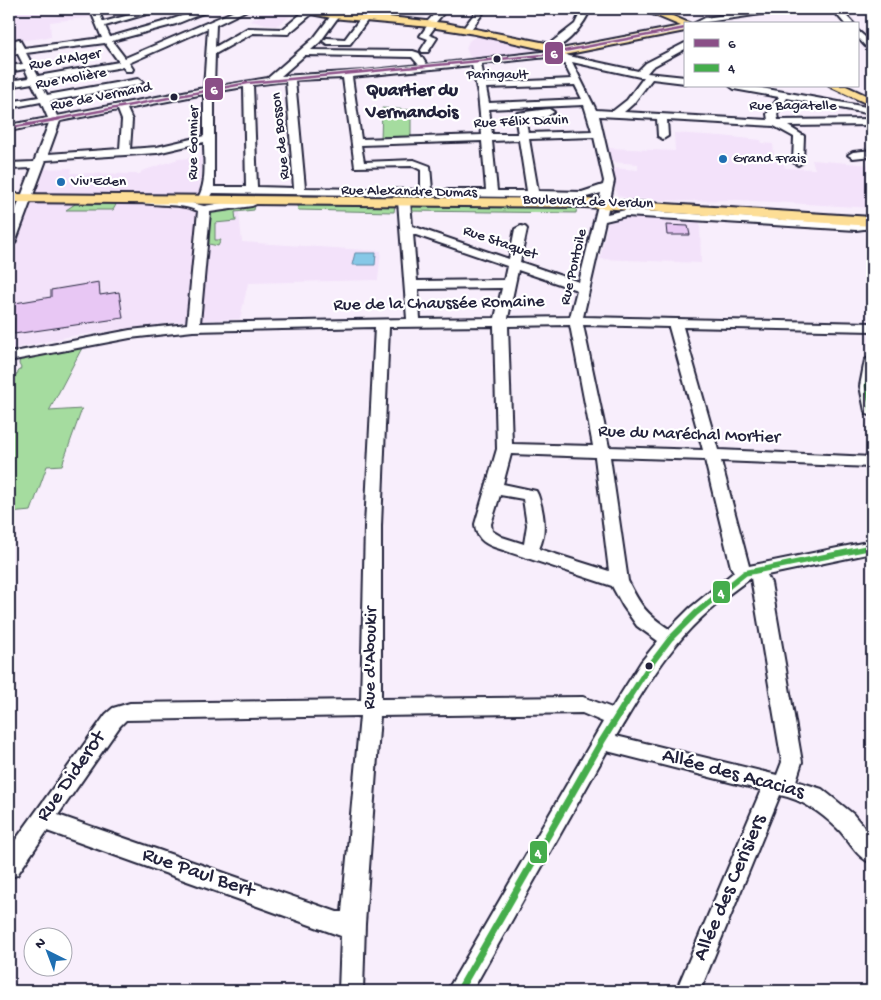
<svg xmlns="http://www.w3.org/2000/svg" width="881" height="1000" viewBox="0 0 881 1000" font-family="'Gochi Hand',sans-serif">
	<style>
		.built { fill: #f3e2fa }
		.green { fill: #a5dc9f; stroke: #647f6d }
		.water { fill: #86c8e7; stroke: #5e86a2 }
		.building { fill: #e8c7f4; stroke: #22223b }
		.lines { fill: none; stroke-linecap: round; stroke-linejoin: round }
		.minor-casing { stroke: #22223b; stroke-width: 4 }
		.major-casing { stroke: #22223b; stroke-width: 4 }
		.minor { fill: #fff; fill-rule: evenodd }
		.major { fill: #fdde96; fill-rule: evenodd }
		.bus-1-far1-casing { stroke: #fff; stroke-width: 4.5 }
		.bus-1-casing { stroke: #fff; stroke-width: 5.5 }
		.bus-2-far2-casing { stroke: #fff; stroke-width: 8 }
		.bus-2-far1-casing { stroke: #fff; stroke-width: 9 }
		.bus-2-casing { stroke: #fff; stroke-width: 11 }
		.bus-1-far1 { stroke: #8a4f87; stroke-width: 2.5 }
		.bus-1 { stroke: #8a4f87; stroke-width: 3 }
		.bus-2-far2 { stroke: #45ad4c; stroke-width: 4.5 }
		.bus-2-far1 { stroke: #45ad4c; stroke-width: 5.5 }
		.bus-2 { stroke: #45ad4c; stroke-width: 7 }
		.bus-dot { fill: #22223b; stroke: #fff; stroke-width: 2 }
		.poi-dot { fill: #1f6fb2; stroke: #fff; stroke-width: 2 }
		.labels { text-anchor: middle; dominant-baseline: central; stroke-width: 4.5; stroke-linejoin: round; paint-order: stroke }
		.far-bus-label { font-size: 14px; fill: #22223b; stroke: #fff }
		.far-street-label { font-size: 15px; fill: #22223b; stroke: #fff }
		.far-poi-label { font-size: 15px; fill: #22223b; stroke: #fff; text-anchor: start }
		.street-label { font-size: 18px; fill: #22223b; stroke: #fff }
		.far-district-label { font-size: 19px; font-weight: bold; fill: #22223b; stroke: #fff }
		.near-street-label { font-size: 21px; fill: #22223b; stroke: #fff }
		.line-badge { stroke: #fff; stroke-width: 2 }
		.badge-label { font-size: 14px; text-anchor: middle; font-weight: bold; fill: #fff }
	</style>
	<rect width="100%" height="100%" fill="#f8eefc"/>
	<filter id="ink" filterUnits="userSpaceOnUse"><feTurbulence type="fractalNoise" baseFrequency=".02" numOctaves="2"/><feDisplacementMap in="SourceGraphic" scale="10" xChannelSelector="R" yChannelSelector="G"/><feConvolveMatrix kernelMatrix="1 2 1 2 8 2 1 2 1" color-interpolation-filters="sRGB"/></filter>
	<g filter="url(#ink)">
		<g class="built">
			<polygon points="9,9 90,9 93,17 50,22 51,37 9,42"/>
			<polygon points="274,9 298,11 276,26 250,21"/>
			<polygon points="478,34 542,47 541,54 471,60 466,48 469,41"/>
			<polygon points="674,133 721,136 761,140 762,143 773,144 774,155 781,156 785,168 815,169 812,160 872,165 872,208 738,200 683,201 644,199 628,199 617,195 612,168 638,170 638,164 611,162 608,148 675,151"/>
			<polygon points="202,157 198,210 239,212 242,242 381,251 378,280 248,283 240,319 186,321 71,336 9,350 9,265 22,228 9,224 9,200 33,200 44,169 72,168 71,173 140,174 142,171 178,159"/>
			<polygon points="623,217 700,221 701,263 600,259 608,223"/>
		</g>
		<g class="green">
			<polygon points="382,108 411,110 411,139 381,139"/>
			<polygon points="78,202 117,203 113,210 66,210"/>
			<polygon points="299,204 395,205 394,212 297,210"/>
			<polygon points="255,205 254,210 235,212 236,221 215,223 215,240 221,240 218,246 209,244 210,210 215,207"/>
			<polygon points="408,206 577,206 576,213 409,211"/>
			<polygon points="83,346 49,411 82,409 62,465 47,466 31,511 9,513 9,385 21,368 19,364 20,358"/>
		</g>
		<polygon class="water" points="355,253 376,253 375,265 352,265"/>
		<g class="building">
			<polygon points="666,225 688,226 690,235 667,235"/>
			<polygon points="99,282 100,295 119,292 123,318 14,334 14,318 9,319 9,304 51,297 51,290"/>
		</g>
		<g class="lines">
			<g class="minor-casing">
				<g id="minor">
					<path d="M90 9H98L103 22 152 9H164L105 26 110 37 170 20 202 9H213L176 24 112 41 125 58 239 9H249L216 25 215 47 248 28 283 29 307 9H313V13L288 34 253 33 215 54 214 87 268 78 314 38 336 9H344L320 42 311 50 413 51 419 53 427 65 559 50 569 56 638 71 646 63 685 43V49L652 67 647 73 685 77V83L652 79 633 104 624 112 768 120 767 114 779 97 734 89 730 86H751L872 108V114L787 98 777 114 778 120 872 119V125L788 126 804 136 803 162 798 165 793 162 794 137 774 126 667 120 668 136 663 139 658 136 657 119 599 116 614 181 607 214 626 210 856 224 872 222V228L856 230 626 216 605 221 583 317 872 323V331L683 327 718 450 872 457V467L721 461 749 566 872 541V553L767 575 771 583 802 762 796 781 822 789 853 814 872 837V863C856 858 849 839 837 828 820 812 803 800 780 795L700 991H676L761 790 607 751 472 991H447L603 722 582 713 380 716 365 924 363 991H339L341 936 47 831 17 875 9 878V849L106 714 113 708 130 703 361 700 365 526 375 327 193 331 130 338 9 361V353L130 330 187 324 198 211C179 202 154 207 133 201L131 199 133 197 180 200 204 206 259 197 265 200 252 206 210 212 200 323 407 319 398 201 404 198 410 201 412 226 509 259 515 229 521 226 525 227 527 229 520 262 579 282 601 193 583 198 212 193 209 198 205 199 199 196C207 181 204 159 204 142L157 153 46 160 15 243 9 247V228L32 168 9 169V163L34 162 49 123 9 131V125L48 118 41 102 9 108V102L39 97 32 83 9 87V81L29 78 25 69 9 72V66L23 64 18 54H9V50L16 49 12 41 19 39 24 48 102 38ZM208 28 204 88 57 116 50 101 138 85 143 82 138 79 47 95 40 81 123 67 126 71H132L133 69 129 63ZM105 43 119 62 38 76 26 53ZM305 55 412 57 419 65 364 71 281 76ZM557 56 562 59 572 79 485 83 481 64ZM572 62 640 77H644L627 100 613 111 596 110ZM472 65 478 94 482 135 361 139 352 77ZM343 78 355 167 413 166 421 170V190L305 188 295 80ZM286 81 294 188 257 187 253 85ZM575 85 582 99 489 103 486 88ZM244 87 246 187H214V92ZM204 94V136L157 147 130 149 132 120 127 109ZM584 105 592 131 528 133 525 118 546 117 554 112 549 109 517 113 515 115 518 134H492L489 109ZM118 110 122 120 120 149 48 154 60 121ZM594 137 604 181 603 185 582 192 538 191 529 139ZM519 140 527 191H497L492 141ZM482 141 486 190H432L430 166 414 160 364 162 361 145ZM413 234 507 266 504 280 417 281ZM518 270 577 290 570 317 508 318ZM502 288 495 318 420 319 418 289ZM570 325 593 446 512 444 508 326ZM583 325 669 327 703 450 609 447ZM494 326 497 449 475 524C476 537 483 543 494 547L612 586 623 606 637 626 658 641 641 662 612 708 583 697 381 699V526L389 327ZM511 454 595 457 609 571 539 549C547 532 544 512 538 495L536 491 503 484ZM610 457 705 460 731 567 734 572 690 608 669 629C646 614 640 605 628 581ZM500 495 523 499 527 525 524 544 502 537 492 531 491 524ZM751 578 782 762 777 775 616 736C635 705 653 673 676 645 696 620 725 596 751 578ZM360 716 342 912H337L58 815 120 726 126 720Z"/>
					<path d="M356 9H383L386 11C379 15 363 13 356 9Z"/>
					<polygon points="439,9 447,9 436,22 437,24 429,35 437,38 428,52 422,52 421,50 428,39 420,36 427,26 427,22"/>
					<polygon points="478,9 486,9 469,32 463,32 462,30"/>
					<path d="M582 9H590C586 23 563 51 548 49V45L575 24Z"/>
					<polygon points="766,9 785,9 781,11 693,24 705,18"/>
					<polygon points="832,9 840,9 854,24 845,24"/>
					<polygon points="362,16 369,18 350,44 327,44 323,41 327,38 345,39"/>
					<polygon points="857,30 872,43 872,51 869,50 857,37"/>
					<polygon points="872,150 872,156 853,158 848,155 853,152"/>
					<polygon points="872,356 872,416 867,414 865,411 860,386 865,360"/>
				</g>
			</g>
			<g class="major-casing">
				<g id="major">
					<polygon points="295,9 315,9 445,23 551,44 561,49 681,26 645,11 644,9 657,9 691,24 685,24 685,31 559,56 547,50 475,34 430,27 332,18 300,12"/>
					<polygon points="829,86 846,86 872,98 872,106"/>
					<polygon points="9,194 585,199 872,217 872,226 585,207 9,202"/>
				</g>
			</g>
			<use href="#minor" class="minor"/>
			<use href="#major" class="major"/>
			<g class="bus-1-far1-casing">
				<polyline id="bus-1-far1" points="52,120 248,83 543,55 685,28"/>
			</g>
			<g class="bus-1-casing">
				<polyline id="bus-1" points="9,128 59,119"/>
			</g>
			<g class="bus-2-far2-casing">
				<polyline id="bus-2-far2" points="872,360 867,386 872,411"/>
			</g>
			<g class="bus-2-far1-casing">
				<polyline id="bus-2-far1" points="628,699 648,668 670,639 696,613 745,573 872,547"/>
			</g>
			<g class="bus-2-casing">
				<polyline id="bus-2" points="459,991 602,741 629,698"/>
			</g>
			<use href="#bus-1-far1" class="bus-1-far1"/>
			<use href="#bus-1" class="bus-1"/>
			<use href="#bus-2-far2" class="bus-2-far2"/>
			<use href="#bus-2-far1" class="bus-2-far1"/>
			<use href="#bus-2" class="bus-2"/>
		</g>
	</g>
	<g class="bus-dot">
		<circle cx="497" cy="59" r="4.5"/>
		<circle cx="174" cy="97" r="4.5"/>
		<circle cx="649" cy="666" r="4.5"/>
	</g>
	<g class="poi-dot">
		<circle cx="723" cy="159" r="5"/>
		<circle cx="61" cy="182" r="5"/>
	</g>
	<g class="labels">
		<g class="far-bus-label">
			<text x="497" y="75">Paringault</text>
		</g>
		<g class="far-street-label">
			<text transform="translate(65 60) rotate(-10)">Rue d'Alger</text>
			<text transform="translate(71 79) rotate(-10)">Rue Molière</text>
			<text transform="translate(101 97) rotate(-11)">Rue de Vermand</text>
			<text x="793" y="106">Rue Bagatelle</text>
			<text transform="translate(521 122) rotate(-2)">Rue Félix Davin</text>
			<text transform="translate(281 136) rotate(-96)">Rue de Bosson</text>
			<text transform="translate(194 143) rotate(-89)">Rue Gonnier</text>
			<text transform="translate(409 192) rotate(1)">Rue Alexandre Dumas</text>
			<text transform="translate(588 202) rotate(2)">Boulevard de Verdun</text>
			<text transform="translate(500 243) rotate(19)">Rue Staquet</text>
			<text transform="translate(574 267) rotate(-77)">Rue Pontoile</text>
		</g>
		<g class="far-poi-label">
			<text x="733" y="159">Grand Frais</text>
			<text x="71" y="182">Viv'Eden</text>
		</g>
		<g class="street-label">
			<text transform="translate(439 304) rotate(-1)">Rue de la Chaussée Romaine</text>
			<text transform="translate(689 435) rotate(2)">Rue du Maréchal Mortier</text>
			<text transform="translate(371 658) rotate(-89)">Rue d'Aboukir</text>
		</g>
		<g class="far-district-label">
			<text x="412" y="91">Quartier du<tspan x="412" dy="22">Vermandois</tspan></text>
		</g>
		<g class="near-street-label">
			<text transform="translate(733 775) rotate(15)">Allée des Acacias</text>
			<text transform="translate(72 777) rotate(-55)">Rue Diderot</text>
			<text transform="translate(198 874) rotate(19)">Rue Paul Bert</text>
			<text transform="translate(731 888) rotate(-67)">Allée des Cerisiers</text>
		</g>
	</g>
	<g class="line-badge">
		<rect x="544" y="41" width="20" height="24" rx="5" fill="#8a4f87"/>
		<rect x="204" y="77" width="20" height="24" rx="5" fill="#8a4f87"/>
		<rect x="712" y="580" width="19" height="24" rx="5" fill="#45ad4c"/>
		<rect x="529" y="840" width="19" height="24" rx="5" fill="#45ad4c"/>
	</g>
	<g class="badge-label">
		<text x="554" y="58">6</text>
		<text x="214" y="94">6</text>
		<text x="721" y="597">4</text>
		<text x="538" y="857">4</text>
	</g>
	<rect width="881" height="1000" fill="none" stroke="#fff" stroke-width="30"/>
	<rect x="15" y="15" width="851" height="970" fill="none" stroke="#22223b" stroke-width="2" filter="url(#ink)"/>
	<rect x="684" y="22" width="175" height="65" fill="#ffffff" stroke="#a7a7b1"/>
	<rect x="694" y="39" width="25" height="8" fill="#8a4f87" stroke="#a7a7b1"/>
	<text x="728" y="48" font-size="15" fill="#22223b">6</text>
	<rect x="694" y="64" width="25" height="8" fill="#45ad4c" stroke="#a7a7b1"/>
	<text x="728" y="72" font-size="15" fill="#22223b">4</text>
	<g transform="translate(48 952) rotate(318)"><circle r="24" fill="#ffffff" stroke="#a7a7b1"/>
	<path d="M0-4L9 19L0 12L-9 19Z" fill="#1f6fb2"/>
	<text y="-8" font-size="14" font-weight="bold" text-anchor="middle" fill="#22223b">N</text>
	</g>
</svg>
